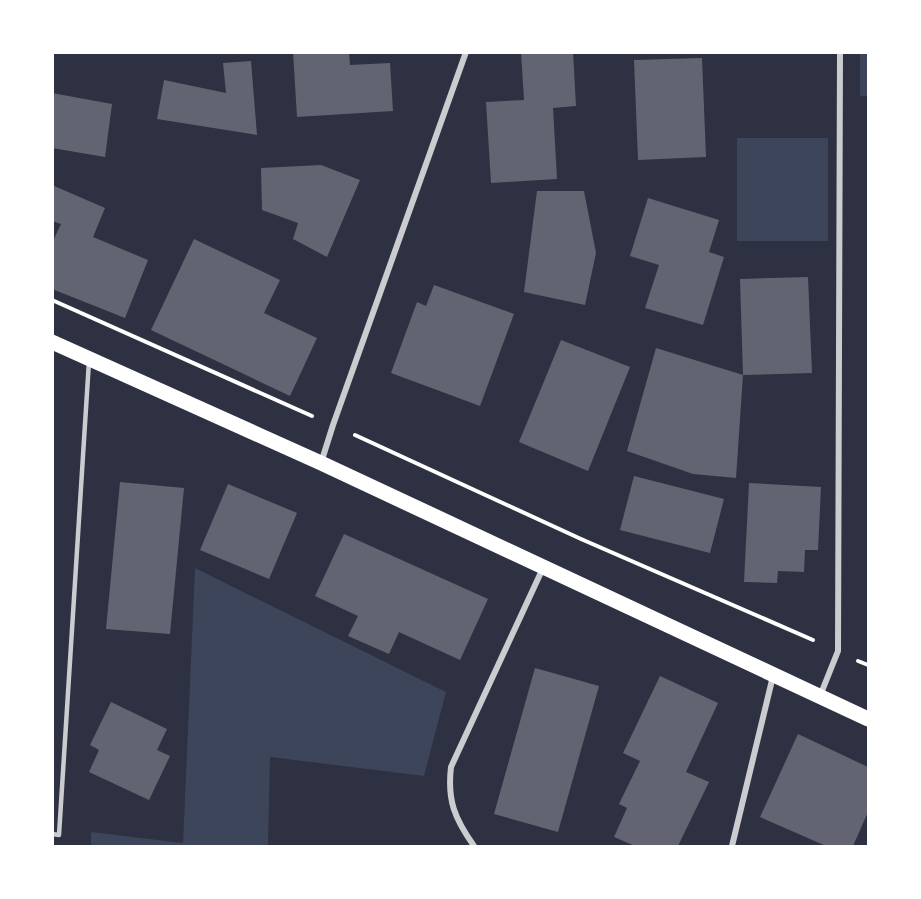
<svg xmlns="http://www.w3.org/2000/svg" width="921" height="899" viewBox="0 0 921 899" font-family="'Public Sans',sans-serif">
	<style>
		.green { fill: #3c4559 }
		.building { fill: #626471 }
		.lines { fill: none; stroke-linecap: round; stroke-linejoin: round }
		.path { stroke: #fff; stroke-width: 4 }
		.service { stroke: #caccd0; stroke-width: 4.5 }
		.minor { stroke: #caccd0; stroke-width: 6 }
		.primary { stroke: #fff; stroke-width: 15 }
	</style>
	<rect width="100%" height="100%" fill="#2d3142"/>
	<g class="green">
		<rect x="860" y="53" width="8" height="43"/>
		<rect x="737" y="138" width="91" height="103"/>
		<polygon points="195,568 446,692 424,776 270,757 268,846 91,846 91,832 183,843"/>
	</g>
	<g class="building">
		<polygon points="293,52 349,52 350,65 390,63 393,111 297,117"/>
		<polygon points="521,52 573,52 576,106 553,108 557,179 491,183 486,102 524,100"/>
		<polygon points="702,58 706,157 638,160 634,60"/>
		<polygon points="251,61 257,135 157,119 164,80 226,93 223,63"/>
		<polygon points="52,93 112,104 105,157 52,148"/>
		<polygon points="321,165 360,180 327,257 293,239 298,223 262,210 261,168"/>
		<polygon points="52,185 105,208 93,237 148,260 125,318 52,289 52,243 61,224 52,221"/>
		<polygon points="537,191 584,191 596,253 585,305 524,292"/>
		<polygon points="648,198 719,220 709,252 724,257 703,325 645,308 659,265 630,256"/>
		<polygon points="194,239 280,280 264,313 317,338 290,396 151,330"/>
		<polygon points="808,277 812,373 743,375 736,478 693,474 627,451 656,348 743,375 740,279"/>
		<polygon points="434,285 514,314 480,406 391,373 417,302 426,306"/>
		<polygon points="561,340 630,367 588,471 519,442"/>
		<polygon points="634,476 724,499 710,553 620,530"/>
		<polygon points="120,482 184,488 170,634 106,629"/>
		<polygon points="749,483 821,487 818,550 805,550 804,572 778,571 777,583 744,582"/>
		<polygon points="228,484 297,513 269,579 200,550"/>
		<polygon points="344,534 488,599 460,660 399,632 389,654 348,636 358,616 315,596"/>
		<polygon points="535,668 599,686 558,832 494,814"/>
		<polygon points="660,676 718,703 686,772 709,782 678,846 635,846 614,837 627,808 619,804 640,761 623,753"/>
		<polygon points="111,702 167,729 157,750 170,756 149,800 89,772 99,750 90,745"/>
		<polygon points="798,734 868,767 868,812 853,846 826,846 760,817"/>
	</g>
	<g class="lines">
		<g class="path">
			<polyline points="52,300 312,416"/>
			<polyline points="355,435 581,539 813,640"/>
			<polyline points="858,661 868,665"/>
		</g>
		<polyline class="service" points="52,834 59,835 89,361"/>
		<g class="minor">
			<polyline points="321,463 333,425 466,52"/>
			<polyline points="820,696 838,651 840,52"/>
			<path d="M474 846C455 819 447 801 451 767L543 568"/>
			<polyline points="732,846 773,676"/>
		</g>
		<polyline class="primary" points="52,342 321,463 868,719"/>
	</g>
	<rect width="921" height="899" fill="none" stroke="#ffffff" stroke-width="108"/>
</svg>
